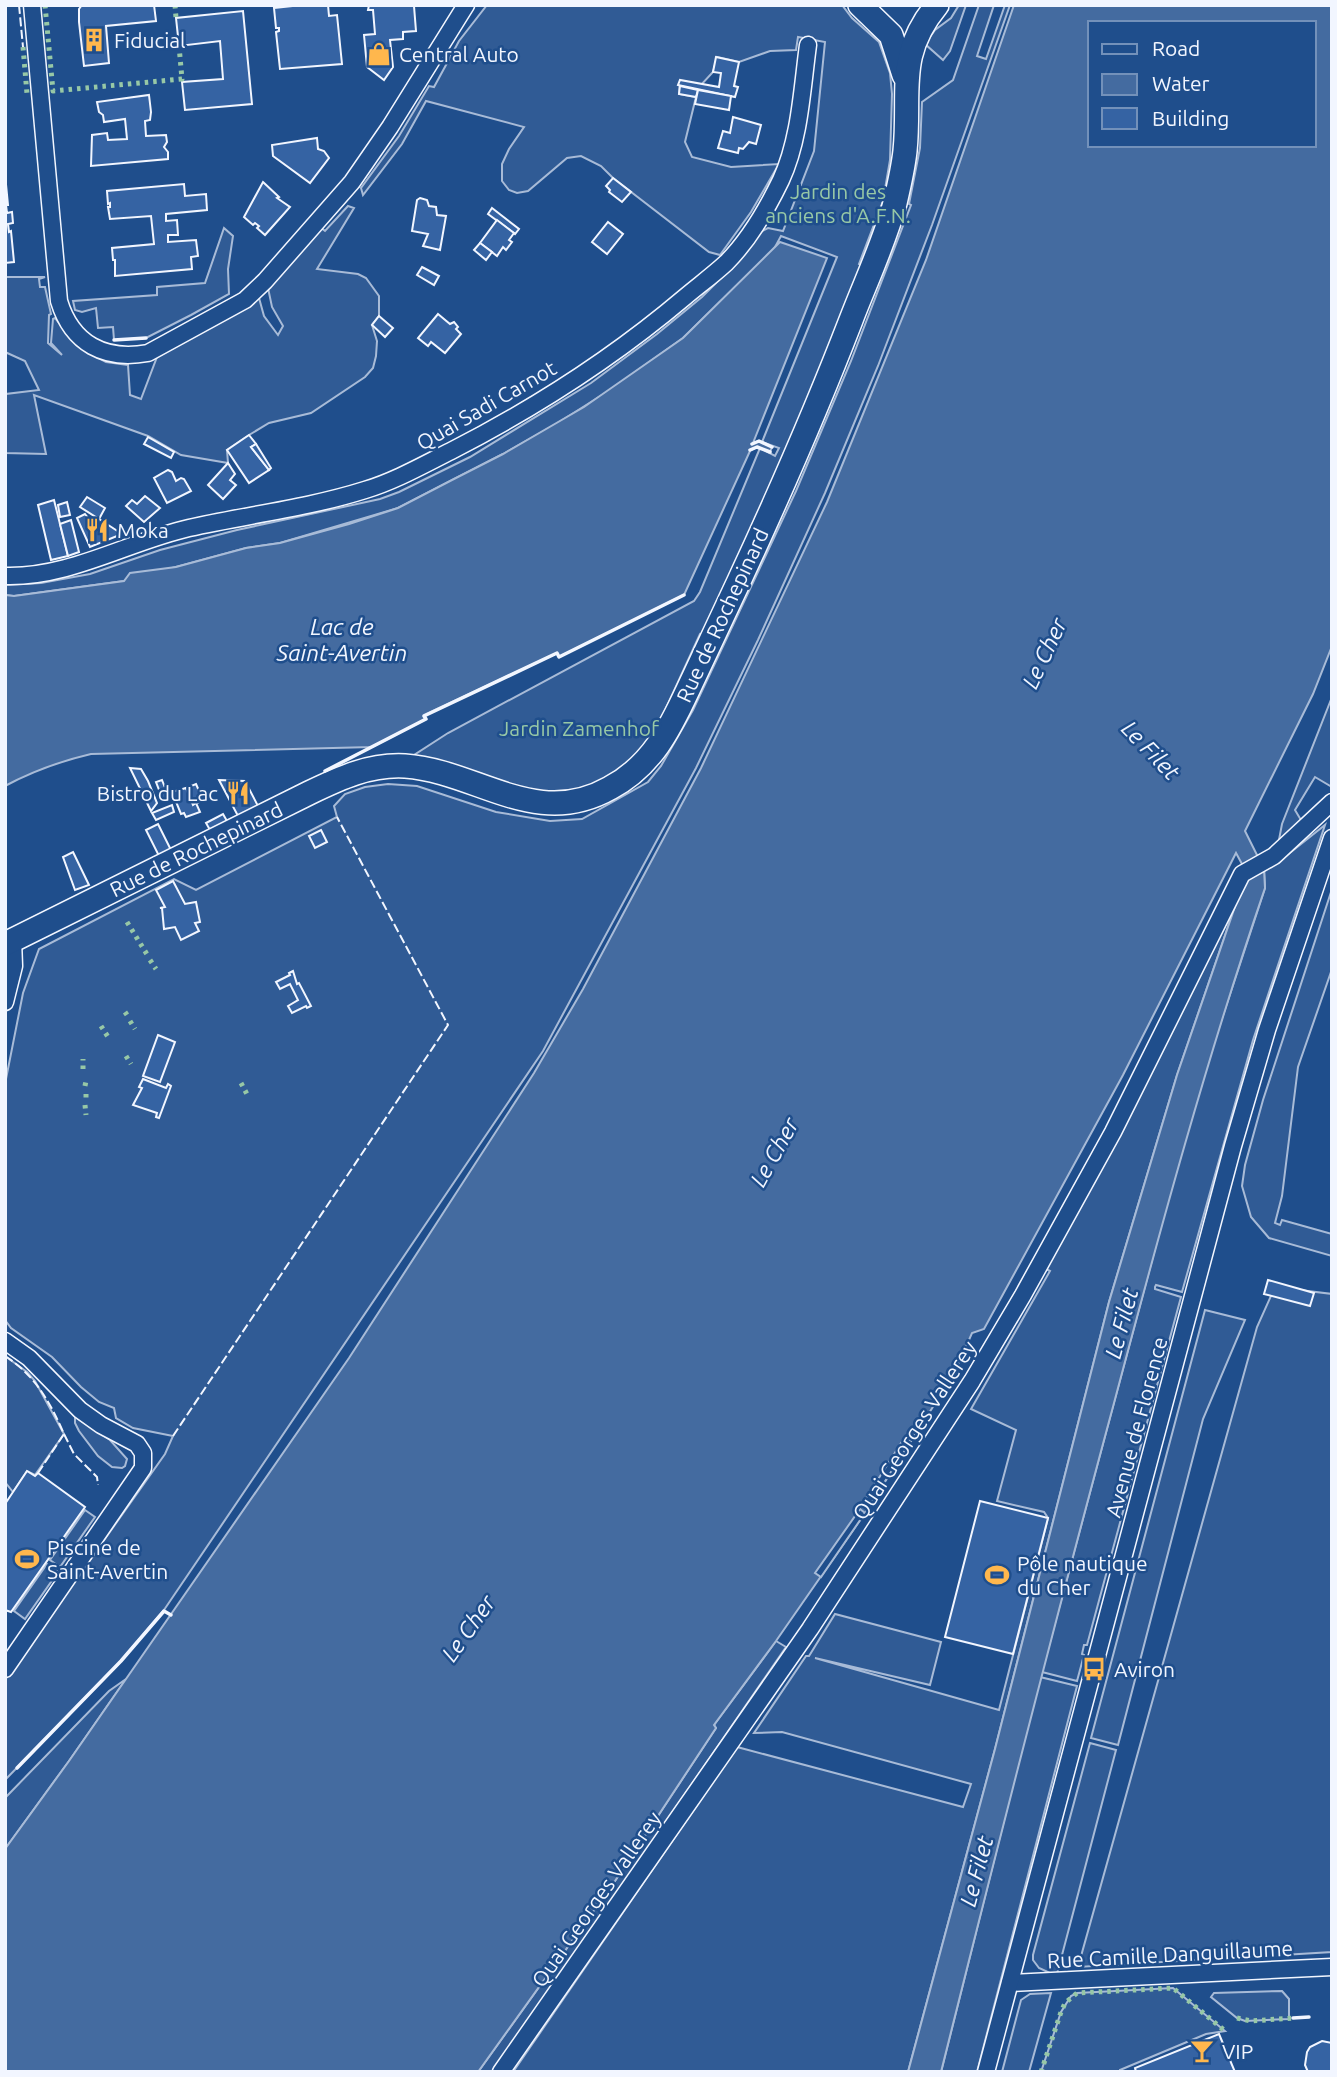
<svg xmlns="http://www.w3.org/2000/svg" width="1337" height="2077" viewBox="0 0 1337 2077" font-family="Ubuntu,sans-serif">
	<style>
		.built { fill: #305b95; stroke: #a8bbd7; stroke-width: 2 }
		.water { fill: #446ba0; stroke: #a8bbd7; stroke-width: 2; fill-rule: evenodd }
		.pier { fill: #1f4e8c; stroke: #a8bbd7; stroke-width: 2 }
		.building { fill: #3563a3; stroke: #f2f6ff; stroke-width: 2 }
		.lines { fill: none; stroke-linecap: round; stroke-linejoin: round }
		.street-casing { stroke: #f2f6ff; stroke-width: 19 }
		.secondary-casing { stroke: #f2f6ff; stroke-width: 26 }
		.street { stroke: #1f4e8c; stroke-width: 16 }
		.secondary { stroke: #1f4e8c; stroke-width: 23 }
		.hedge { stroke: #97c8a6; stroke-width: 5; stroke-dasharray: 3.5 5; stroke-linecap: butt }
		.fence { stroke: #f2f6ff; stroke-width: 2; stroke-dasharray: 9 3.5; stroke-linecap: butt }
		.wall { stroke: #f2f6ff; stroke-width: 3.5 }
		.labels { text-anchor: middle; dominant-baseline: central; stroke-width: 5; stroke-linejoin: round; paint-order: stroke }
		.poi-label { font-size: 21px; fill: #f2f6ff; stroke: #1f4e8c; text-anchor: start }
		.park-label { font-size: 21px; fill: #97c8a6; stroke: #1f4e8c }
		.street-label { font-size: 21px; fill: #f2f6ff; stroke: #1f4e8c }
		.water-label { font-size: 23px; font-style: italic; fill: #f2f6ff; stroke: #1f4e8c }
	</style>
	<rect width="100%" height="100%" fill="#1f4e8c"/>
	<g class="built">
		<polygon points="487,5 842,5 852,18 879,42 890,73 892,94 890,160 883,201 859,264 863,266 809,400 703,635 700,634 656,730 639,752 611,778 579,790 550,794 531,794 411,757 448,733 694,601 700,592 760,448 775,456 779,448 762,442 837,257 781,236 774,249 683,338 610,390 556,424 503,454 398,508 280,543 246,548 124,581 14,596 5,595 5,585 41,583 90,574 160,550 237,530 380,499 399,492 470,457 591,383 657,334 702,297 732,267 755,235 768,228 783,231 814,151 825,42 798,37 796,50 770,51 739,62 717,57 713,72 701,85 680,81 679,94 696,97 685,142 692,157 731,167 779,164 751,212 720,255 709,252 613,178 601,166 581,156 567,158 528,191 517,193 509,190 502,181 502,164 509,149 524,127 426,101 402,144 363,195 361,188 399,136 429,86 434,87 459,41"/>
		<polygon points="959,5 966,5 950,51 943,60 925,44 935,30 951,18"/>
		<polygon points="979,5 994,5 977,56 986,59 1005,5 1010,5 932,225 878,366 825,493 758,640 696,768 543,1051 164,1610 121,1661 5,1780 5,1680 165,1454 173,1436 133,1428 116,1418 114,1408 99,1402 81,1387 52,1357 11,1328 5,1320 5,1084 23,993 39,949 174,879 196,890 337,817 334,806 345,794 365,787 388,784 417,786 496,812 550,821 582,819 648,782 661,766 693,710 796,491 851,361 911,205 909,204 920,148 922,102 953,80"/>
		<polygon points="348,206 354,208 317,269 358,274 366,278 379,296 379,316 372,325 377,341 376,356 373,368 365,377 311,413 269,423 249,435 227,450 228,463 181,455 148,436 34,395 46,454 5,453 6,394 39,390 25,361 5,352 5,277 45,277 39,279 40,287 45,287 51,314 49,315 48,343 62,355 51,343 53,319 55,318 73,341 87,352 106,362 128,365 130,395 141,399 157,357 253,304 259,298 264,316 278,335 283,326 272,307 268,288 316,224 325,231"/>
		<polygon points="224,228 233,236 228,269 229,294 191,315 146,338 114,340 113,327 98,328 96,308 82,312 75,310 73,301 157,295 157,287 205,283"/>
		<polygon points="1332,697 1332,787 1315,777 1295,810 1301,820 1278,845 1282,824"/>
		<polygon points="1325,825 1253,1040 1182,1292 1156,1285 1155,1287 1155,1289 1181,1297 1087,1645 1084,1645 1082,1654 1084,1655 1077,1681 1042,1672 1178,1163 1210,1055 1265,888 1264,869 1286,856"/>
		<polygon points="1241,889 1177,1075 1109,1302 995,1749 908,2072 513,2072 737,1747 963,1807 971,1784 782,1732 754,1733 806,1656 809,1656 835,1614 941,1642 930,1685 815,1658 999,1710 1048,1518 1044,1512 997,1501 1016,1430 971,1409 1050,1271 1046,1269 1158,1059"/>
		<polygon points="1332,889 1332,969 1298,1067 1282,1196 1275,1223 1280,1225 1282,1220 1332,1234 1332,1256 1269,1238 1251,1217 1242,1186 1245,1165 1263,1100"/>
		<polygon points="1275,1287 1332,1294 1332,1952 1078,1967 1257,1327"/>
		<polygon points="1205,1310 1245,1320 1203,1419 1118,1745 1091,1738"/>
		<polygon points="5,1356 27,1372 35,1381 64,1434 35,1475 27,1471 13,1492 5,1482"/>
		<polygon points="75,1417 110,1440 127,1459 125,1466 122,1468 112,1467 98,1456 79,1431 75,1423"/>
		<polygon points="85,1510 95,1517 60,1567 50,1560"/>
		<polygon points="47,1564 58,1572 25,1619 14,1611"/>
		<polygon points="776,1641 786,1647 494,2072 478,2072 615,1881 716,1728 714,1725"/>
		<polygon points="1040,1677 1077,1686 977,2072 941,2072"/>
		<polygon points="126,1679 69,1761 5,1849 5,1798 109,1691"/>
		<polygon points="1090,1743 1116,1750 1057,1974 1052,1974 1039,1968 1033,1960 1033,1955"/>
		<polygon points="1173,1988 1225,2031 1206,2034 1120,2070 1120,2072 1041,2072 1061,2012 1071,1996 1077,1993"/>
		<polygon points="1282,1991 1289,1999 1289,2019 1245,2021 1237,2018 1211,1997 1214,1993"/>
		<polygon points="1051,1993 1029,2072 1002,2072 1021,2000 1030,1994"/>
	</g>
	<g class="water">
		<path d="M1014 5H1332V646L1313 694 1245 831 1264 869 1265 888C1207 1057 1160 1230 1114 1403 1054 1625 997 1848 941 2072H908L995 1749 1109 1302 1177 1075 1241 889 1242 864 1236 853 1123 1075 984 1329 972 1333 954 1374 865 1513 776 1641 714 1725 716 1728 615 1881 478 2072H5V1849L69 1761 349 1358 534 1073 583 989 701 768 827 502 926 260ZM1090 23H1314V145H1090Z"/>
		<path d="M780 242 827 258 753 443 759 441 772 447 770 452 757 447 750 451 684 595 559 657 557 653 424 715 426 719 372 747 91 754C61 761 33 771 5 786V595L14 596 124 581 130 573 176 567 246 548 280 543 349 524 398 508 452 480 503 454 584 407 683 338Z"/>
	</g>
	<g class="pier">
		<polygon points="905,1437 911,1441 869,1506 863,1503"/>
		<polygon points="860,1509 865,1513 821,1577 815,1573"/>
	</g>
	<g class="building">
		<polygon points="82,5 154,5 156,21 106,26 109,63 84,66 79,22 79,9"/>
		<polygon points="302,5 328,5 329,16 337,15 342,64 280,69 276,32 279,31 279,28 276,28 274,8"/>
		<polygon points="369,5 419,6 414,6 416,31 403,32 403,39 390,40 393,67 384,80 367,67 364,35 375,34 373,10 368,10"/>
		<polygon points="243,11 252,104 185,110 182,82 223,79 220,41 179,46 176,18"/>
		<polygon points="716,57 739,62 734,86 738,87 735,97 678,85 680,80 719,87 721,73 713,72"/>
		<polygon points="680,86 698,90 696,97 679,94"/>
		<polygon points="698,90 731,96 729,110 695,104"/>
		<polygon points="149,95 151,112 150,120 145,121 146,136 166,135 167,142 164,147 168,152 168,159 91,166 92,135 107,133 108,140 127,139 125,119 104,122 103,115 99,112 97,102"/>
		<polygon points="733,117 761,125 756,144 749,142 743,149 739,148 738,153 718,148 723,131 730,133"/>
		<polygon points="317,138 318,149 324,151 329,158 310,183 273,156 272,145"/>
		<polygon points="5,174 8,205 6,205 7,213 12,212 13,223 8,224 9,232 11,231 14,262 5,263"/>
		<polygon points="613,178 631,192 622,202 609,192 610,190 606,186"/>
		<polygon points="263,182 279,197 277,198 290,207 265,235 257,228 259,226 255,223 253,225 244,217"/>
		<polygon points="184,184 185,196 206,194 207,210 166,214 166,221 177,220 178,235 168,235 168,242 196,240 198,256 191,257 192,269 115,276 115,260 113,260 112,248 154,244 151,216 110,219 108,207 110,207 110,203 108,204 107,191"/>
		<polygon points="420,198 427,200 429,206 436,207 437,215 446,216 440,250 423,246 428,234 412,231 417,200"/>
		<polygon points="492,208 519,229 515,234 488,214"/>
		<polygon points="497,220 514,233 509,240 512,242 506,250 503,247 497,256 480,243"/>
		<polygon points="608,222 623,234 607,254 592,242"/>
		<polygon points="480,243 492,252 486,260 474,250"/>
		<polygon points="422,267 439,276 434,285 417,275"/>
		<polygon points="438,314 450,324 454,322 458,327 456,329 461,334 445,353 431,342 428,346 418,338"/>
		<polygon points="379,316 393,328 385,337 372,325"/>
		<polygon points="249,435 256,444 251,447 269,470 249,483 227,450"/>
		<polygon points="148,437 174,452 171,458 144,444"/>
		<polygon points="256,444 271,468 269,470 251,447"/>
		<polygon points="228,463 235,474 230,480 236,485 223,499 208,485"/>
		<polygon points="168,470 172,472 176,481 181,478 184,479 191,491 167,503 154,478"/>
		<polygon points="145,496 160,508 144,522 126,506 132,500 137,504"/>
		<polygon points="87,497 105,508 99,519 80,507"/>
		<polygon points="54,500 68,556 51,560 38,505"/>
		<polygon points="67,502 70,515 60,517 58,505"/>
		<polygon points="85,514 89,519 96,517 122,534 90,547 77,518"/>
		<polygon points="71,520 79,552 68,556 60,524"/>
		<polygon points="130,768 141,769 148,781 157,803 151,811"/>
		<polygon points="162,780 169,798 163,800 156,782"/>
		<polygon points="219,780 245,781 258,806 238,816"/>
		<polygon points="196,784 203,800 193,805 186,788"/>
		<polygon points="186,788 193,805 196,803 200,812 186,817 184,813 181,814 172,792"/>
		<polygon points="172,805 174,812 156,820 152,813"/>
		<polygon points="223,814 227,821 210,830 206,823"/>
		<polygon points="158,824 171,850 159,856 146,830"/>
		<polygon points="321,830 327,842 315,848 309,836"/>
		<polygon points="73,852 89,885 75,890 63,857"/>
		<polygon points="173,881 185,904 196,902 200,922 195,923 199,931 181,940 175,927 164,929 162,908 160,908 165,907 156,890"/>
		<polygon points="293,971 297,984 299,983 311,1006 307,1008 306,1006 292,1013 288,1006 298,1000 290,984 280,989 276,982 290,975 289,973"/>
		<polygon points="158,1035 175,1042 160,1082 143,1076"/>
		<polygon points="143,1079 166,1088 168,1084 171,1086 159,1118 156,1117 157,1113 133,1105 142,1088 139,1087"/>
		<polygon points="1268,1280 1314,1293 1310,1306 1264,1294"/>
		<polygon points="27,1471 35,1476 38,1473 85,1507 11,1612 5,1610 5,1504"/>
		<polygon points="980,1501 1048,1518 1013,1654 945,1637"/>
		<polygon points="1219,2034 1235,2072 1136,2072 1135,2068"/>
		<polygon points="1322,2041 1332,2043 1332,2072 1308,2072 1305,2065 1307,2052 1310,2047"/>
	</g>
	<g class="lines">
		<g class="street-casing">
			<g id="street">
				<path d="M32 5 59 301C72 344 105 361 148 353L245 300 265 281 352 182 390 127 466 5"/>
				<path d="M5 576C69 578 128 542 189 528 247 515 308 508 365 490 395 481 423 465 451 451 535 408 613 358 685 297 698 286 713 275 726 263 749 240 767 209 781 180 800 139 802 89 808 45"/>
				<polyline points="5,1002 14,966 13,940"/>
				<polyline points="5,1341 29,1358 80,1410 101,1425 137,1444 143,1453 143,1468 5,1669"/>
				<polyline points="1010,1983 1332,1967"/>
				<polyline points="501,2072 810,1629 972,1381 1023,1295 1113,1132 1242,874 1274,856 1332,802"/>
				<polyline points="986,2072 1233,1146 1267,1030 1332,838"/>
			</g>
		</g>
		<g class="secondary-casing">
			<g id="secondary">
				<polyline points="860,5 891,35 904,75"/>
				<path d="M5 944 309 793C340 778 370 764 405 766 477 771 536 830 610 788 629 778 646 762 658 745 673 724 683 700 694 677 709 645 724 613 739 581 779 495 817 408 851 320 866 281 884 243 895 203 899 186 903 169 905 151 911 92 895 56 937 5"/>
			</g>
		</g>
		<use href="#street" class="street"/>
		<use href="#secondary" class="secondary"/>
		<g class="hedge">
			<polyline points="45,5 53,91 182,79 179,46"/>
			<polyline points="175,5 176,18"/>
			<polyline points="23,47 27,94"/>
			<polyline points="127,922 148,956"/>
			<polyline points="150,960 156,969"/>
			<polyline points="125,1012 127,1015"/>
			<polyline points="130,1021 135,1029"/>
			<polyline points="101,1026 108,1037"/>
			<polyline points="126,1056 131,1064"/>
			<polyline points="83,1069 83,1059"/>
			<polyline points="241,1083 248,1096"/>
			<polyline points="85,1086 86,1081"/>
			<polyline points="86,1094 86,1102"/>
			<polyline points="85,1105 86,1115"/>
			<polyline points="1237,2018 1251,2021 1293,2018"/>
			<polyline points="1041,2072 1061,2012 1065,2003 1077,1993 1173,1988 1225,2031"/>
		</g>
		<g class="fence">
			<polyline points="19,5 23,47"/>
			<path d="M5 1356C35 1375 50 1402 64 1434L38 1473"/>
			<polyline points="64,1434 74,1454 97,1477 98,1485"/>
			<polyline points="173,1436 448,1025 337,817"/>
		</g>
		<g class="wall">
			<polyline points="114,340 146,338"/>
			<polyline points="752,444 759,441 772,447"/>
			<polyline points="750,450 757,447 770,452"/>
			<polyline points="325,771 426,719 424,716 557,653 559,657 684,595"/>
			<polyline points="17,1768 121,1661 164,1611 171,1615"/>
			<polyline points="1293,2018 1309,2017"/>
		</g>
	</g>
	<defs>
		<g id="building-bare" transform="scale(1.89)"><path d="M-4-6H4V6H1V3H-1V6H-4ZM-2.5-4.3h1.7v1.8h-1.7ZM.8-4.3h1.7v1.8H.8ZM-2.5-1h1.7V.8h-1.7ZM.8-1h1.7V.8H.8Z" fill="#ffb74d" stroke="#1f4e8c" stroke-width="2.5" paint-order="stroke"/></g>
		<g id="shop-bare" transform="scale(1.89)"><path d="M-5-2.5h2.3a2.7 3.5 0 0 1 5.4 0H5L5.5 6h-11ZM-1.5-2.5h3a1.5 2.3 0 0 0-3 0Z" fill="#ffb74d" stroke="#1f4e8c" stroke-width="2.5" paint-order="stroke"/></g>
		<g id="restaurant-bare" transform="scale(1.89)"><path d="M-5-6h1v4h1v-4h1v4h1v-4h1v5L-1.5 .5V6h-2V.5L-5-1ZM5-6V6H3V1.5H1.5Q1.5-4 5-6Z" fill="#ffb74d" stroke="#1f4e8c" stroke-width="2.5" paint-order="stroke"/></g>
		<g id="stadium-bare" transform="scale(1.89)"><path d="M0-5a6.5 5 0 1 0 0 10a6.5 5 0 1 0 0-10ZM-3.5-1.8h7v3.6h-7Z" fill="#ffb74d" stroke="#1f4e8c" stroke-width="2.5" paint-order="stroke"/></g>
		<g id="bus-bare" transform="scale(1.89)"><path d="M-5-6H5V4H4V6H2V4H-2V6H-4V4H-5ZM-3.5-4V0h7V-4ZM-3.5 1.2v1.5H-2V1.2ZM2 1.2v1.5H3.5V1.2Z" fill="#ffb74d" stroke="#1f4e8c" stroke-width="2.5" paint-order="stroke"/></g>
		<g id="bar-bare" transform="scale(1.89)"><path d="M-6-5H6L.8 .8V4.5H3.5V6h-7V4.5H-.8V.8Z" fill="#ffb74d" stroke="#1f4e8c" stroke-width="2.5" paint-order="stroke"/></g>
	</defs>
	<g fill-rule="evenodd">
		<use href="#building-bare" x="94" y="40"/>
		<use href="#shop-bare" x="379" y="54"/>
		<use href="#restaurant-bare" x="97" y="530"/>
		<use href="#restaurant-bare" x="238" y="793"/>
		<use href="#stadium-bare" x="27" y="1559"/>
		<use href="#stadium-bare" x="997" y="1575"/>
		<use href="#bus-bare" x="1094" y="1669"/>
		<use href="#bar-bare" x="1202" y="2051"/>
	</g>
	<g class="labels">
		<g class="poi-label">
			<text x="114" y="40">Fiducial</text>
			<text x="399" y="54">Central Auto</text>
			<text x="117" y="530">Moka</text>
			<text x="218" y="793" text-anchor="end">Bistro du Lac</text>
			<text x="47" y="1547">Piscine de<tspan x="47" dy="24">Saint-Avertin</tspan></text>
			<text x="1017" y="1563">Pôle nautique<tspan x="1017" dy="24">du Cher</tspan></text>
			<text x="1114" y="1669">Aviron</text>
			<text x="1222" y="2051">VIP</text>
		</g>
		<g class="park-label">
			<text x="838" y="191">Jardin des<tspan x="838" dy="24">anciens d'A.F.N.</tspan></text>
			<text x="579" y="728">Jardin Zamenhof</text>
		</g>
		<g class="street-label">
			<text transform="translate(486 405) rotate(-30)">Quai Sadi Carnot</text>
			<text transform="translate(722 615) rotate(-65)">Rue de Rochepinard</text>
			<text transform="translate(196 849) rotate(-26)">Rue de Rochepinard</text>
			<text transform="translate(1136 1427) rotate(-75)">Avenue de Florence</text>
			<text transform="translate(914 1430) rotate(-57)">Quai Georges Vallerey</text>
			<text transform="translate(596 1899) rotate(-55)">Quai Georges Vallerey</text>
			<text transform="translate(1170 1954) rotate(-3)">Rue Camille Danguillaume</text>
		</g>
		<g class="water-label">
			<text x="342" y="626">Lac de<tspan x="342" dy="26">Saint-Avertin</tspan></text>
			<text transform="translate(1044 653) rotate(-65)">Le Cher</text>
			<text transform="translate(1151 750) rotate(46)">Le Filet</text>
			<text transform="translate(774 1152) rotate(-61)">Le Cher</text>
			<text transform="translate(1121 1323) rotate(-75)">Le Filet</text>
			<text transform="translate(468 1628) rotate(-55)">Le Cher</text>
			<text transform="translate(976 1871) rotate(-75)">Le Filet</text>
		</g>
	</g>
	<rect width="1337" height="2077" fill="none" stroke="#f2f6ff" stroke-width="14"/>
	<rect x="1088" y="21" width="228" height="126" fill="#1f4e8c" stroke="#7391ba" stroke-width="2"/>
	<rect x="1102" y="44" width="35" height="10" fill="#1f4e8c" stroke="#7391ba" stroke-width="2"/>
	<text x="1152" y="56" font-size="21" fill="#f2f6ff">Road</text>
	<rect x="1102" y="74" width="35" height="21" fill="#446ba0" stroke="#7391ba" stroke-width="2"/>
	<text x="1152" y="91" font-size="21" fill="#f2f6ff">Water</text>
	<rect x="1102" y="108" width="35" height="21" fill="#3563a3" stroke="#7391ba" stroke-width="2"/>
	<text x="1152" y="126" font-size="21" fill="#f2f6ff">Building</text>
</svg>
